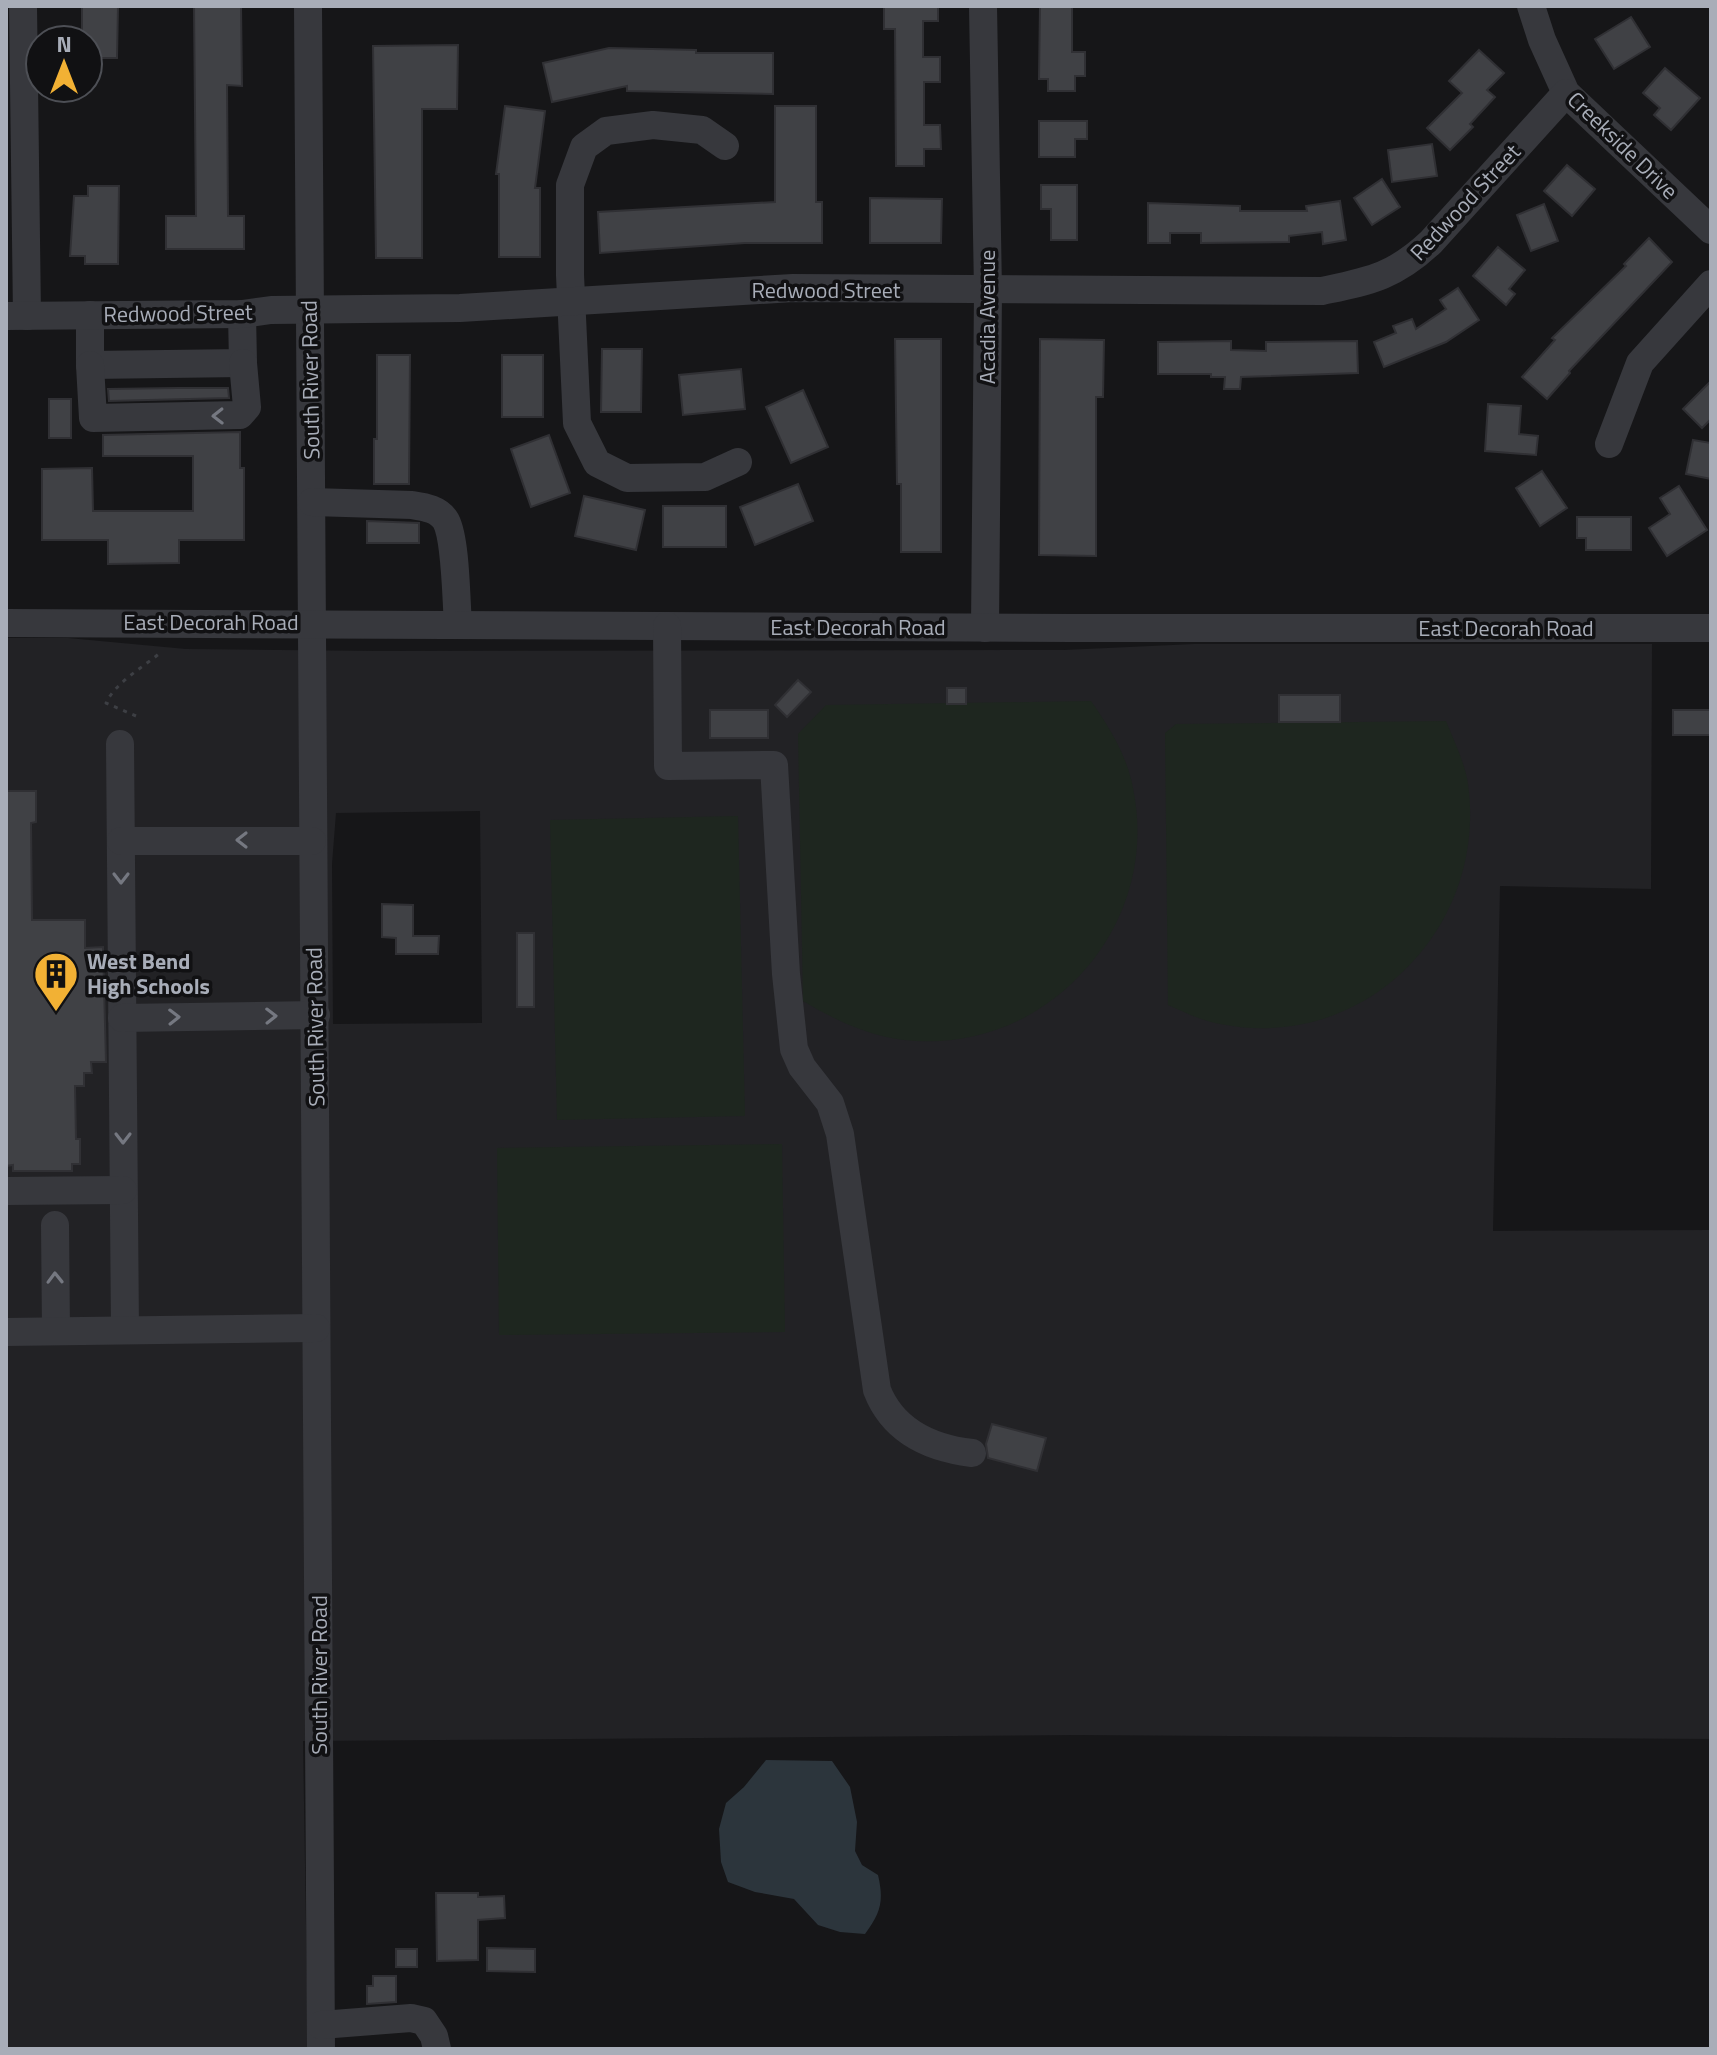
<svg xmlns="http://www.w3.org/2000/svg" width="1717" height="2055" viewBox="0 0 1717 2055" font-family="'Titillium Web',sans-serif">
	<style>
		.built { fill: #222225; fill-rule: evenodd }
		.green { fill: #1e261f }
		.water { fill: #2c353c }
		.building { fill: #404145; stroke: #303034; stroke-width: 2 }
		.lines { fill: none; stroke-linecap: round; stroke-linejoin: round }
		.path { stroke: #3d3f44; stroke-width: 3; stroke-dasharray: 4 6; stroke-linecap: butt }
		.minor { stroke: #37383d; stroke-width: 28 }
		.oneway { stroke: #757881 }
		.labels { text-anchor: middle; dominant-baseline: central; stroke-width: 7; stroke-linejoin: round; paint-order: stroke }
		.street-label { font-size: 22px; fill: #a8adb8; stroke: #111113 }
		.poi-label { font-size: 22px; font-weight: bold; fill: #a8adb8; stroke: #111113; text-anchor: start }
	</style>
	<rect width="100%" height="100%" fill="#161618"/>
	<path class="built" d="M6 638H68L186 649 377 651 1064 650 1194 644H1652L1651 889 1500 886 1493 1231 1711 1230V1739L1076 1735 303 1741 308 2049H6ZM480 811 482 1023 333 1024 332 864 336 813Z"/>
	<g class="green">
		<path d="M1091 701C1110 728 1127 756 1133 788 1162 928 1046 1056 904 1040 866 1035 835 1020 803 1001L798 734 826 705Z"/>
		<path d="M1446 721C1454 741 1465 763 1468 784 1488 928 1365 1053 1220 1024 1202 1021 1184 1012 1168 1005L1165 733 1176 724Z"/>
		<polygon points="738,816 745,1116 557,1120 550,820"/>
		<polygon points="782,1144 785,1332 499,1335 497,1148"/>
	</g>
	<path class="water" d="M766 1760 832 1761 850 1787 857 1822 855 1851 862 1865 878 1875C884 1901 881 1912 865 1934L840 1932 818 1925 794 1899 755 1892 728 1882 721 1862 719 1829 726 1803 744 1787Z"/>
	<g class="building">
		<polygon points="82,6 118,6 117,58 88,58 88,40 82,40"/>
		<polygon points="194,6 241,6 242,86 227,85 228,216 244,216 244,249 166,249 166,216 196,216"/>
		<polygon points="884,6 938,6 938,21 923,21 923,57 940,57 940,82 924,82 924,125 940,125 941,149 924,149 924,166 896,166 895,29 884,29"/>
		<polygon points="1040,6 1072,6 1072,52 1085,52 1085,76 1075,76 1075,91 1048,91 1048,79 1039,79"/>
		<polygon points="1631,17 1650,47 1614,69 1595,39"/>
		<polygon points="458,45 457,109 422,109 422,258 376,258 373,46"/>
		<polygon points="609,48 696,50 696,53 773,53 773,94 627,91 627,86 552,102 543,63"/>
		<polygon points="1479,50 1504,73 1487,90 1495,97 1470,124 1473,127 1450,150 1427,128 1462,93 1449,81"/>
		<polygon points="1665,68 1700,98 1671,130 1654,115 1660,108 1643,93"/>
		<polygon points="505,106 545,111 535,188 540,188 540,257 499,257 499,174 496,174"/>
		<polygon points="775,106 816,106 816,202 822,202 822,243 745,243 600,253 598,212 775,202"/>
		<polygon points="1039,121 1087,121 1087,139 1075,139 1075,157 1039,157"/>
		<polygon points="1432,144 1437,176 1392,182 1388,150"/>
		<polygon points="1567,165 1595,189 1572,216 1544,191"/>
		<polygon points="1382,179 1400,207 1372,225 1354,198"/>
		<polygon points="1041,185 1077,185 1077,240 1051,240 1051,209 1041,209"/>
		<polygon points="88,186 119,186 118,264 85,264 85,256 70,256 74,196 88,196"/>
		<polygon points="870,198 942,199 941,243 870,243"/>
		<polygon points="1340,201 1346,240 1323,244 1322,232 1289,236 1289,242 1201,243 1201,233 1170,233 1170,243 1148,243 1148,203 1240,206 1240,211 1307,211 1306,206"/>
		<polygon points="1544,204 1558,241 1531,251 1517,215"/>
		<polygon points="1649,238 1672,262 1569,371 1570,373 1547,399 1522,377 1555,340 1552,338 1626,266 1624,264"/>
		<polygon points="1498,247 1525,270 1509,289 1515,294 1506,305 1473,276"/>
		<polygon points="1458,288 1479,320 1446,342 1384,367 1374,342 1396,333 1393,326 1412,319 1416,329 1446,309 1440,300"/>
		<polygon points="895,339 941,339 941,552 901,552 901,484 897,484"/>
		<polygon points="1040,339 1104,340 1103,397 1096,397 1096,556 1039,555"/>
		<polygon points="1231,341 1231,350 1266,351 1266,342 1357,341 1358,373 1241,377 1240,389 1224,389 1225,377 1211,377 1211,374 1158,374 1158,342"/>
		<polygon points="602,349 642,349 641,412 601,412"/>
		<polygon points="377,355 410,355 409,484 374,484 374,439 377,439"/>
		<rect x="502" y="355" width="41" height="62"/>
		<polygon points="741,369 745,409 683,415 679,375"/>
		<polygon points="1711,381 1711,419 1702,428 1683,409"/>
		<polygon points="177,388 228,388 229,398 109,401 108,389"/>
		<polygon points="803,390 828,447 791,463 766,407"/>
		<rect x="49" y="399" width="22" height="39"/>
		<polygon points="1488,404 1521,406 1519,434 1538,436 1536,455 1485,451"/>
		<polygon points="240,432 240,468 244,468 244,540 179,540 179,563 108,564 108,540 42,540 42,469 92,468 93,511 193,511 193,456 103,456 103,435"/>
		<polygon points="549,435 570,493 531,507 511,449"/>
		<polygon points="1693,440 1711,443 1711,479 1686,474"/>
		<polygon points="1542,471 1567,508 1540,526 1516,488"/>
		<polygon points="798,484 813,521 755,545 740,507"/>
		<polygon points="1679,486 1707,530 1667,556 1649,528 1670,514 1660,498"/>
		<polygon points="584,496 645,510 636,550 575,536"/>
		<rect x="663" y="506" width="63" height="41"/>
		<polygon points="1577,517 1631,517 1631,550 1586,550 1586,538 1577,538"/>
		<polygon points="367,521 419,523 419,543 367,543"/>
		<polygon points="798,680 811,692 787,717 775,705"/>
		<rect x="947" y="688" width="19" height="16"/>
		<rect x="1279" y="695" width="61" height="27"/>
		<rect x="710" y="710" width="58" height="28"/>
		<rect x="1673" y="710" width="38" height="25"/>
		<polygon points="6,791 36,791 36,822 31,823 32,920 85,920 85,948 103,947 106,1062 91,1062 92,1073 84,1073 84,1086 75,1086 76,1139 80,1139 80,1164 72,1164 72,1171 13,1171 13,1165 6,1166"/>
		<polygon points="382,904 413,905 413,936 439,936 438,954 396,954 396,938 382,937"/>
		<rect x="517" y="933" width="17" height="74"/>
		<polygon points="992,1424 1046,1438 1037,1471 988,1458 986,1444"/>
		<polygon points="436,1893 478,1893 478,1897 504,1896 505,1918 478,1920 478,1960 437,1961"/>
		<polygon points="487,1948 535,1949 535,1972 487,1971"/>
		<rect x="396" y="1949" width="21" height="18"/>
		<polygon points="373,1976 396,1976 396,2002 367,2004 367,1986 373,1986"/>
	</g>
	<g class="lines">
		<path class="path" d="M136 716 106 703C116 682 142 668 160 653"/>
		<g class="minor">
			<polyline points="23,6 27,316"/>
			<polyline points="308,6 321,2049"/>
			<polyline points="983,6 988,291 985,628"/>
			<polyline points="1531,6 1542,40 1566,93 1711,230"/>
			<polyline points="725,146 702,130 653,125 606,131 584,147 570,185 570,275 577,423 597,463 627,478 705,477 738,462"/>
			<polyline points="90,315 90,365 243,363 242,314"/>
			<path d="M6 316 242 314 271 310 460 308 793 288 1322 291C1369 281 1394 277 1431 242L1566 93"/>
			<polyline points="90,365 93,418 240,415 247,407 243,363"/>
			<polyline points="1609,444 1640,363 1711,284"/>
			<path d="M312 502 412 505C425 507 439 509 446 521 456 540 456 600 458 624"/>
			<polyline points="6,623 1073,628 1711,628"/>
			<path d="M667 626 668 766 774 765 786 974 794 1049 802 1067 830 1103 840 1134 877 1390C893 1431 930 1448 972 1453"/>
			<polyline points="120,744 125,1330"/>
			<polyline points="121,841 312,841"/>
			<polyline points="122,1018 316,1015"/>
			<polyline points="6,1191 123,1190"/>
			<polyline points="55,1225 56,1331"/>
			<polyline points="6,1332 316,1328"/>
			<polyline points="321,2025 411,2018 424,2021 434,2036 437,2049"/>
		</g>
	</g>
	<defs><path id="oneway-chevron" d="M-2-3.5L2.5 0L-2 3.5" fill="none" stroke-width="1.6" stroke-linecap="round" stroke-linejoin="round" transform="scale(2)"/></defs>
	<g class="oneway">
		<use href="#oneway-chevron" transform="translate(218 416) rotate(179)"/>
		<use href="#oneway-chevron" transform="translate(242 840) rotate(180)"/>
		<use href="#oneway-chevron" transform="translate(121 878) rotate(90)"/>
		<use href="#oneway-chevron" transform="translate(271 1016) rotate(-1)"/>
		<use href="#oneway-chevron" transform="translate(174 1017) rotate(-1)"/>
		<use href="#oneway-chevron" transform="translate(123 1138) rotate(90)"/>
		<use href="#oneway-chevron" transform="translate(55 1278) rotate(-91)"/>
	</g>
	<defs>
		<g id="building-pin" transform="scale(2.3)"><path d="M0 17L-7.5 6A9.5 9.5 0 1 1 7.5 6Z" fill="#f2b134" stroke="#111113"/><path d="M-4-6H4V6H1V3H-1V6H-4ZM-2.5-4.3h1.7v1.8h-1.7ZM.8-4.3h1.7v1.8H.8ZM-2.5-1h1.7V.8h-1.7ZM.8-1h1.7V.8H.8Z" fill="#111"/></g>
	</defs>
	<g fill-rule="evenodd">
		<use href="#building-pin" x="56" y="974"/>
	</g>
	<g class="labels">
		<g class="street-label">
			<text transform="translate(1623 145) rotate(44)">Creekside Drive</text>
			<text transform="translate(1465 202) rotate(-47)">Redwood Street</text>
			<text x="826" y="290">Redwood Street</text>
			<text transform="translate(178 313) rotate(-1)">Redwood Street</text>
			<text transform="translate(987 317) rotate(-90)">Acadia Avenue</text>
			<text transform="translate(310 380) rotate(-91)">South River Road</text>
			<text x="211" y="622">East Decorah Road</text>
			<text x="858" y="627">East Decorah Road</text>
			<text x="1506" y="628">East Decorah Road</text>
			<text transform="translate(315 1027) rotate(-91)">South River Road</text>
			<text transform="translate(319 1675) rotate(-90)">South River Road</text>
		</g>
		<g class="poi-label">
			<text x="87" y="961">West Bend<tspan x="87" dy="25">High Schools</tspan></text>
		</g>
	</g>
	<rect width="1717" height="2055" fill="none" stroke="#a8adb8" stroke-width="16"/>
	<g transform="translate(64 64)"><circle r="38" fill="#111113" stroke="#4d4f55" stroke-width="2"/>
	<path d="M0-6L14 30L0 20L-14 30Z" fill="#f2b134"/>
	<text y="-12" font-size="22" font-weight="bold" text-anchor="middle" fill="#a8adb8">N</text>
	</g>
</svg>
